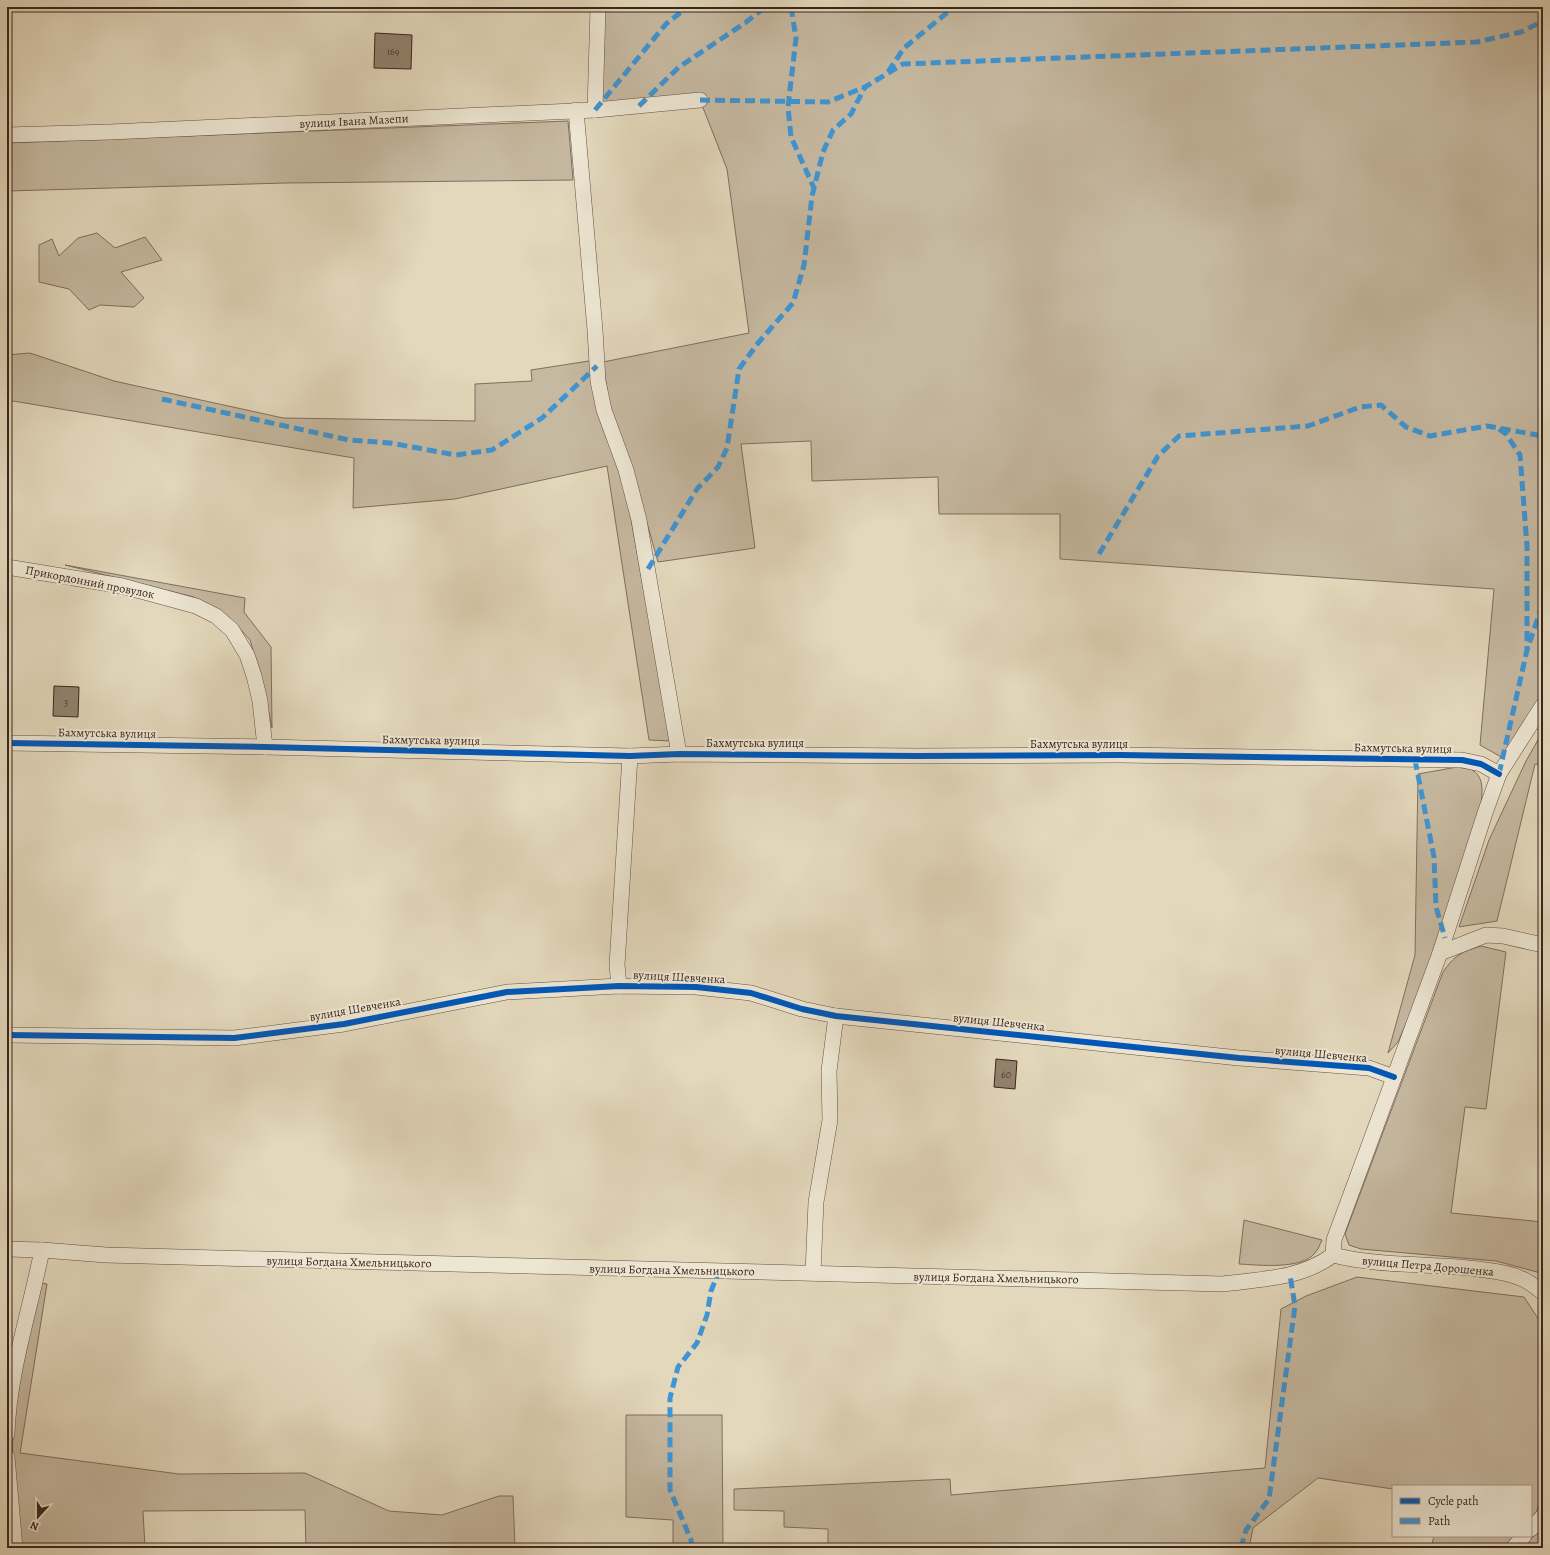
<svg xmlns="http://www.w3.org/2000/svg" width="1550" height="1555" viewBox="0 0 1550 1555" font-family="Alegreya,serif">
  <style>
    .green { fill: #c6b9a1; stroke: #806e5e }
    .building { fill: #92826f; stroke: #3a241c }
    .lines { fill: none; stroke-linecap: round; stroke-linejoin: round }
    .minor-casing { stroke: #645144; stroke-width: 16 }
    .minor { stroke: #ede6d3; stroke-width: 15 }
    .quiet { stroke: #3e95d4; stroke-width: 5; stroke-dasharray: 10 5; stroke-linecap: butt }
    .cycleway-casing { stroke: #ede6d3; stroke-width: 8 }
    .cycleway { stroke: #0057b8; stroke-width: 6 }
    .labels { text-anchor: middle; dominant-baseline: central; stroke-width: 4; stroke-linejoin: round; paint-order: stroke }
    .number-label { font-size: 10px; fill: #503c31 }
    .street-label { font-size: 12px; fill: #3a241c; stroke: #ede6d3 }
  </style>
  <rect width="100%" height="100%" fill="#e3d8bc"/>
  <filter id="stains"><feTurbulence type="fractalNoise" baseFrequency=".005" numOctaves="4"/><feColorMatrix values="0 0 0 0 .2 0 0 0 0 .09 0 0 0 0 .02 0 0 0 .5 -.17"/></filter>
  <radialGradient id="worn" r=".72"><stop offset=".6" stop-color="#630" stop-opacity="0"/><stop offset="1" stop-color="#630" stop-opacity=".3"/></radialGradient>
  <g class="green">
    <path d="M602 7H1543V695L1503 758 1480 745 1494 589 1060 559V514H939L938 477 812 481 811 441 741 444 755 548 658 562 631 466 611 415 603 362 749 333 727 169 700 100 599 105Z"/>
    <path d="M568 121 573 180 285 183 7 191V143Z"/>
    <path d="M97 233 115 248 145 237 162 260 121 272 144 298 134 307 100 305 89 310 69 289 39 282V245L52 239 59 256 78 238Z"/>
    <path d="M30 353 114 381 283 418 475 421V384L532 381 531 370 589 361 626 491 671 741 649 740 607 466 455 499 353 508 354 458 7 400V355Z"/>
    <path d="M65 565 245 598 244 612 271 647 272 728 264 688 250 640 231 619 194 597Z"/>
    <path d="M1543 731V765L1535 764 1497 921 1459 927 1489 840 1526 761Z"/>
    <path d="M1457 767C1461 768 1466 768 1470 769 1488 776 1481 801 1479 816L1416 1001 1398 1042 1388 1053 1415 955 1418 774Z"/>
    <path d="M1481 946 1506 952 1486 1109 1465 1107 1451 1213 1543 1222V1276L1537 1272 1496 1261 1361 1249 1349 1245 1345 1234 1443 972C1455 955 1461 952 1481 946Z"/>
    <path d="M1244 1220 1322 1240C1320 1244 1318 1250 1315 1253 1301 1270 1259 1265 1239 1264Z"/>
    <path d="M1357 1277 1524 1297 1543 1326V1484L1536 1515 1531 1522V1486H1393V1489L1318 1478 1253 1528 1249 1548H828V1529L784 1527V1511L734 1510V1489L950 1479 951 1495 1265 1468 1281 1309 1306 1296Z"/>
    <path d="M42 1283 47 1284 20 1453 179 1474 305 1473 389 1511 442 1515 499 1496H513L515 1548H306L305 1510 143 1511 145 1548H22C19 1520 14 1491 13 1463 10 1403 28 1340 42 1283Z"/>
    <path d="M626 1415H722L723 1548H673V1520L626 1517Z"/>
    <path d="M1543 1527V1548H1522Z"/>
    <path d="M1434 1536H1520L1511 1548H1431Z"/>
  </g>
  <g class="building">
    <path d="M375 33 412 35 411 69 374 68Z"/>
    <path d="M54 686 79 687 78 717 53 716Z"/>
    <path d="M996 1059 1017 1061 1015 1089 994 1087Z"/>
  </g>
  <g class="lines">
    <g class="minor-casing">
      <g id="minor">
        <path d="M576 110 595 330 598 381 604 410 626 470 639 520 679 754"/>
        <path d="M595 110 598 7"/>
        <path d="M7 135 110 132 595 110 700 100"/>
        <path d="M7 567 122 586 196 606 216 616 232 630 247 655 254 676 260 701 265 747"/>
        <path d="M7 743 265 747 630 756 679 754 917 756 1120 755 1462 760 1481 764 1499 774"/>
        <path d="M1440 953 1486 935 1503 936 1543 945"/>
        <path d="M619 986 617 965 630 756"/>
        <path d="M7 1035 234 1038 344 1024 507 992 619 986 696 987 751 993 802 1009 836 1016 1239 1058 1369 1068 1394 1077"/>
        <path d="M7 1249 42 1250 106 1255 1223 1284C1261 1279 1301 1279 1333 1255"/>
        <path d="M1333 1255 1334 1240 1440 953 1485 813 1499 774 1543 705"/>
        <path d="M1333 1255C1380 1267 1430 1263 1478 1269 1492 1271 1507 1272 1520 1278 1529 1281 1536 1287 1543 1293"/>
        <path d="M813 1273 816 1202 830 1120 829 1071 836 1016"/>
        <path d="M7 1434C9 1372 30 1311 42 1250"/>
        <path d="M7 1457 15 1548"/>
        <path d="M1531 1529 1543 1516"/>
        <path d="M1513 1548 1524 1536"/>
      </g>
    </g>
    <use href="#minor" class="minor"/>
    <g class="quiet">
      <path d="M641 7 647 9 692 7"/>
      <path d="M791 7 796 38 788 107 791 137 814 188"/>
      <path d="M888 72 904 48 954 7"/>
      <path d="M700 100 828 102 865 87 903 64 1477 42 1521 32 1543 21"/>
      <path d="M639 106 679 67 745 23 765 7"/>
      <path d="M595 110 666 24 686 8"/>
      <path d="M162 399 349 440 390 443 456 455 492 450 542 418 597 366"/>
      <path d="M1499 429 1506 434 1520 455 1527 546V650"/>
      <path d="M1099 554 1158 456 1179 436 1308 426 1360 407 1381 405 1406 427 1430 436 1487 426 1543 436"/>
      <path d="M648 569 697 489 718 467 727 448 739 369 758 343 793 303 804 265 812 196 823 152 833 130 851 114 865 87"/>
      <path d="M1415 760 1434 857 1436 907 1445 938"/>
      <path d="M1499 774 1527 650 1543 603"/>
      <path d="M692 1548 691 1540 670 1490V1398L678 1367 697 1343 707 1315 711 1291 719 1271"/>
      <path d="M1241 1548 1246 1530 1269 1499 1295 1306 1290 1275"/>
    </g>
    <g class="cycleway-casing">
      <g id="cycleway">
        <path d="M7 743 265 747 630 756 679 754 917 756 1120 755 1462 760 1481 764 1499 774"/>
        <path d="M7 1035 234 1038 344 1024 507 992 619 986 696 987 751 993 802 1009 836 1016 1239 1058 1369 1068 1394 1077"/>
      </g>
    </g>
    <use href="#cycleway" class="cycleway"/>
  </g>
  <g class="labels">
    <g class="number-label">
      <text x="393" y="51">169</text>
      <text x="66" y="702">3</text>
      <text x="1006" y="1074">60</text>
    </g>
    <g class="street-label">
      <text transform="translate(354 121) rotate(-3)">вулиця Івана Мазепи</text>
      <text transform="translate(90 582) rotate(11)">Прикордонний провулок</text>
      <text transform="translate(107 733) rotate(1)">Бахмутська вулиця</text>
      <text transform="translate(431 740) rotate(1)">Бахмутська вулиця</text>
      <text x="755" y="743">Бахмутська вулиця</text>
      <text x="1079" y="744">Бахмутська вулиця</text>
      <text transform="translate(1403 748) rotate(1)">Бахмутська вулиця</text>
      <text transform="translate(679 977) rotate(3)">вулиця Шевченка</text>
      <text transform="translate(355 1009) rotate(-10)">вулиця Шевченка</text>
      <text transform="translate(999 1022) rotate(6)">вулиця Шевченка</text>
      <text transform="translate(1321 1054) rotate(5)">вулиця Шевченка</text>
      <text transform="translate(349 1262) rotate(1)">вулиця Богдана Хмельницького</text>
      <text transform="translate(1428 1266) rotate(5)">вулиця Петра Дорошенка</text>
      <text transform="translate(672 1270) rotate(1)">вулиця Богдана Хмельницького</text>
      <text transform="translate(996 1278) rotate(1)">вулиця Богдана Хмельницького</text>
    </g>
  </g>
  <rect width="1550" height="1555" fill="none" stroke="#e3d8bc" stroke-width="24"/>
  <rect x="8" y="8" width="1534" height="1539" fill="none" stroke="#3a241c" stroke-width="2"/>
  <rect x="12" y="12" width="1526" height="1531" fill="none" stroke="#3a241c"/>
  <rect x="1392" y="1485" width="140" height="52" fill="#ede6d3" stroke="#a5988a"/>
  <rect x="1400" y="1498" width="20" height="6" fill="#0057b8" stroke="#a5988a"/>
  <text x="1428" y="1505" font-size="12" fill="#3a241c">Cycle path</text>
  <rect x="1400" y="1518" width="20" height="6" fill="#3e95d4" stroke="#a5988a"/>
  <text x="1428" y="1525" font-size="12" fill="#3a241c">Path</text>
  <g transform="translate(38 1517) rotate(201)" stroke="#ede6d3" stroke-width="3" paint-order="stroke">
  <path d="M0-3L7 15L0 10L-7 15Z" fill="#3a241c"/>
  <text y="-6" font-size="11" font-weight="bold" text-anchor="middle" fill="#3a241c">N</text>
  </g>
  <rect width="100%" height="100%" filter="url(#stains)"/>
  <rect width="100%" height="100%" fill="url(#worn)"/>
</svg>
